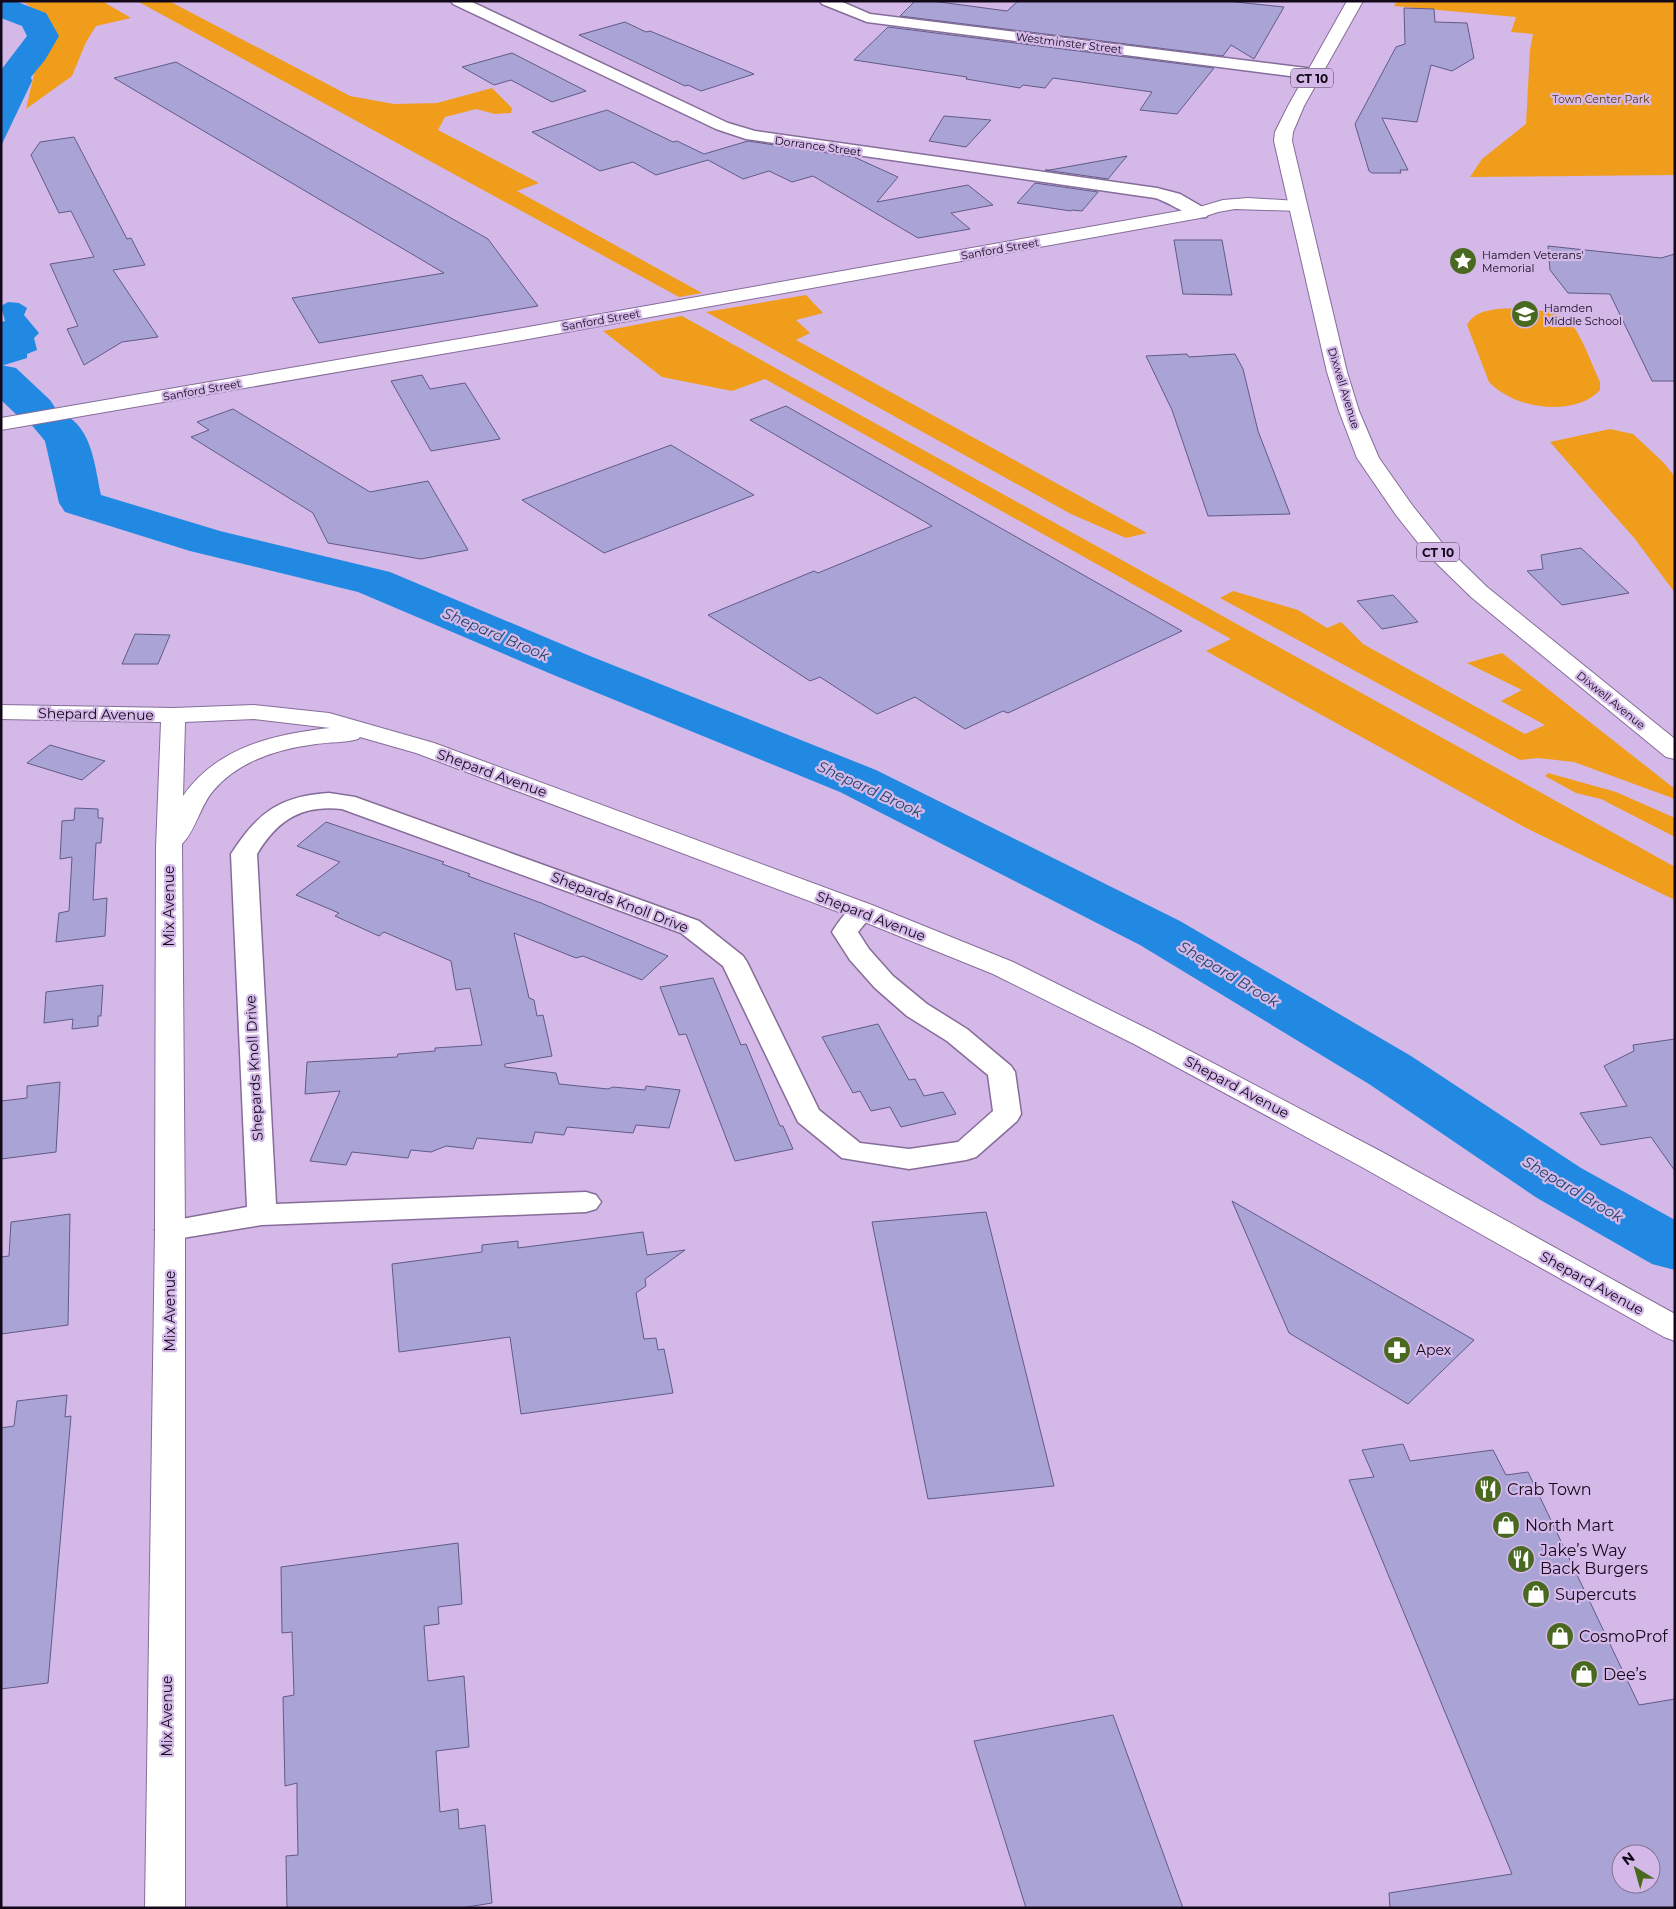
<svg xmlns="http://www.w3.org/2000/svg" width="1676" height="1909" viewBox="0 0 1676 1909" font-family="Montserrat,sans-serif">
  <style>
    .green { fill: #f09d1c }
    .water { fill: #2289e2 }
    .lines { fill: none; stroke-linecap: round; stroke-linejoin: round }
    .river { fill: #2289e2; fill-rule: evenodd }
    .building { fill: #aaa4d6; stroke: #615a88; fill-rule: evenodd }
    .street-casing { stroke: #866d99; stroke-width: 3 }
    .secondary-casing { stroke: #866d99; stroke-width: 2 }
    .primary-casing { stroke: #866d99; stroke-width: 2 }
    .street { fill: #fff; fill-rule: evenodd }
    .secondary { fill: #fff; fill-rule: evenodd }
    .primary { fill: #fff; fill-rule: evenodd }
    .labels { text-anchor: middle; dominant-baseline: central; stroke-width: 4.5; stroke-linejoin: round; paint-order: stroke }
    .far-street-label { font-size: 11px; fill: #120819; stroke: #d3b8e8 }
    .far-park-label { font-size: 11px; fill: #5c3a09; stroke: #d3b8e8 }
    .far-poi-label { font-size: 11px; fill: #120819; stroke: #d3b8e8; text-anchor: start }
    .shield { fill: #d3b8e8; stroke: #4c3d57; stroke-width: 1 }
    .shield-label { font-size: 12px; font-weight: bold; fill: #120819 }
    .street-label { font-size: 14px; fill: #120819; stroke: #d3b8e8 }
    .poi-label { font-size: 14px; fill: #120819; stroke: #d3b8e8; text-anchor: start }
    .water-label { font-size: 15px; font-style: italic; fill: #1f4469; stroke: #d3b8e8 }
    .near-poi-label { font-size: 16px; fill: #120819; stroke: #d3b8e8; text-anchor: start }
  </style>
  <rect width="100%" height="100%" fill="#d3b8e8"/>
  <g class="green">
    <path d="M22 1H102L131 18 96 26 86 42 72 76 26 109 47 18Z"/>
    <path d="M137 1H169L350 96 394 104 437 103 492 88 512 108 511 113 495 114 476 109 445 117 438 130 539 183 517 191 702 293 679 297Z"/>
    <path d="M1397 1H1675V175L1470 177 1482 159 1526 124 1530 50 1533 34 1511 32 1516 17 1394 6Z"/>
    <path d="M806 295 823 313 796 320 810 333 796 340 1147 533 1126 538 1071 514 706 312Z"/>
    <path d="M1497 309C1522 308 1563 307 1577 332 1586 347 1592 365 1600 382V390C1574 418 1514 409 1489 382L1467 325C1473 313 1485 311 1497 309Z"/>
    <path d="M682 316 1675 867V900L1528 829 1206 651 1231 639 765 379 732 391 662 377 603 331Z"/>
    <path d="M1610 429 1633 434 1664 463 1675 477V593L1635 539 1550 442Z"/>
    <path d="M1233 591 1298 610 1327 628 1341 622 1363 644 1525 734 1545 725 1501 701 1522 690 1467 663 1502 653 1675 789V799L1574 762 1538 758 1520 760 1220 598Z"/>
    <path d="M1548 773 1616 792 1675 818V837L1601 799 1576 793 1545 776Z"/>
  </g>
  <g class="water">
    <path d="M27 61 32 81 1 146V75Z"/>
    <path d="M8 302 19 303 27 308 24 315 39 333 34 338 37 350 27 354V358L1 366V322L5 321 1 306Z"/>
  </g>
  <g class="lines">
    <g class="river">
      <path d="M1 1H15L46 13 59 36 45 60 13 99 1 102V70L27 36 22 26 1 18Z"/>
      <path d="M1 365 16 368 50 400 56 409 55 411C92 421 94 463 101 495L220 531 390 572 590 656 876 770 1180 921 1411 1056 1581 1168 1675 1220V1270L1652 1264 1537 1198 1369 1084 1140 945 840 792 556 676 358 592 190 551 65 512 59 503 45 441 30 423 31 421 20 418 1 400Z"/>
    </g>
  </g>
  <g class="building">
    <path d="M915 1H932L1007 11 1018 1H1226L1284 7 1254 59 1231 45 1223 56 900 16Z"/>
    <path d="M1404 8 1434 9 1435 22 1467 23 1474 58 1452 71 1431 65 1417 122 1382 118 1408 170H1400L1401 173H1372L1369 171 1355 124 1396 47 1405 44Z"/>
    <path d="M625 22 646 32 650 31 754 74 701 91 688 85 685 86 579 35Z"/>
    <path d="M888 27 1214 68 1177 114 1140 110 1152 92 1053 78 1045 88 1023 85 1020 88 966 79 967 77 854 60Z"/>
    <path d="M512 53 586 91 552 102 511 80 494 85 462 67Z"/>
    <path d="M176 62 488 239 538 306 319 343 292 298 444 273 114 78Z"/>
    <path d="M607 110 673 142 677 141 704 154 748 141 854 157 898 177 877 202 968 185 993 205 951 213 970 229 918 238 813 176 792 182 769 171 743 179 708 160 656 175 633 162 600 171 532 132Z"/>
    <path d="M944 116 991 120 966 147 929 141Z"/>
    <path d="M74 137 127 239 131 238 145 265 113 270 158 337 122 342 84 365 67 329 78 326 50 264 94 257 71 211 59 213 31 155 40 142Z"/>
    <path d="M1127 156 1108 179 1045 170H1050Z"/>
    <path d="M1035 183 1098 192 1082 211 1072 210 1071 211 1017 203Z"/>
    <path d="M1174 240H1222L1232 295 1183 294Z"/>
    <path d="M1548 246 1661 258 1675 254V381H1652L1610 294 1568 293 1550 270Z"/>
    <path d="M1187 354 1189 357 1235 354 1243 369 1258 431 1290 514 1208 516 1172 410 1146 356Z"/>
    <path d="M422 375 430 389 465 383 500 439 431 451 391 381Z"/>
    <path d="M786 406 990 522 1182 631 1008 713 1003 711 965 729 915 697 877 714 820 677 810 681 708 615 814 571 818 573 932 526 750 420Z"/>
    <path d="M233 409 370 492 428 481 468 550 421 559 328 543 313 513 191 437 209 430 197 422Z"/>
    <path d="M671 445 754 495 604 553 522 500Z"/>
    <path d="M1581 548 1629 593 1562 605 1527 571 1543 569 1541 555Z"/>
    <path d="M1393 595 1418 622 1382 629 1357 601Z"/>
    <path d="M135 634 170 635 158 664H122Z"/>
    <path d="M50 745 105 761 82 780 27 763Z"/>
    <path d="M75 808 98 809V818H103L101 843H96L93 900 107 898 105 936 56 942 59 913 69 911 72 857 60 859 62 821 74 820Z"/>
    <path d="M326 822 444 862 442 864 470 874 468 876 541 903 668 956 642 980 583 956 576 958 514 933 529 998 534 1000 537 1016 543 1015 552 1056 505 1064V1067L556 1073 559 1084 608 1089 613 1087 645 1090 646 1086 680 1090 669 1128 636 1125 633 1133 567 1127 564 1135 535 1132 532 1143 477 1138 473 1149 446 1146 431 1152 411 1150 408 1158 352 1152 346 1165 310 1161 340 1091 305 1094 307 1062 397 1057 398 1054 435 1051V1048L482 1045 470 988 456 990 451 961 384 932 379 936 335 916 339 913 296 895 340 862 297 846Z"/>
    <path d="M713 978 741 1045 746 1044 780 1126H783L793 1149 735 1161 686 1034 679 1035 660 987Z"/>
    <path d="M103 985 101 1016H98V1026L72 1029 73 1019 44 1023 46 992Z"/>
    <path d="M878 1024 909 1080 915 1079 924 1096 943 1092 956 1114 901 1127 890 1107 871 1111 860 1091 853 1093 822 1037Z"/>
    <path d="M1675 1039V1171L1651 1137 1601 1145 1580 1113 1627 1106 1604 1066 1634 1051 1633 1045Z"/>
    <path d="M60 1082 56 1152 1 1159V1101L27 1098V1086Z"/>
    <path d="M1232 1201 1474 1340 1408 1404 1289 1333Z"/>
    <path d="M986 1212 1054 1486 928 1499 872 1222Z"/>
    <path d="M70 1214 68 1325 1 1334V1257L9 1256 11 1222Z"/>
    <path d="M643 1232 647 1255 685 1250 645 1279 646 1286 636 1293 644 1339 656 1338 658 1350 664 1349 673 1393 521 1414 510 1337 399 1352 392 1264 482 1252V1245L518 1241V1248Z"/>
    <path d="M67 1395 65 1417 71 1416 48 1683 1 1689V1428L14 1426 17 1401Z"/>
    <path d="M1403 1444 1410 1461 1493 1450 1506 1475 1528 1472 1639 1705 1675 1699V1908H1390L1389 1893 1512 1874 1349 1480 1374 1477 1362 1450ZM1621 1854H1651V1884H1621Z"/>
    <path d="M458 1543 462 1604 438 1607 439 1624 424 1626 428 1681 464 1676 469 1747 436 1751 440 1812 458 1809 459 1829 485 1825 492 1903 461 1908H287L286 1856 298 1855 297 1801V1783L285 1786 283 1697 294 1695 292 1632 282 1633 281 1567Z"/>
    <path d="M1113 1715 1183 1908H1026L974 1741Z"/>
  </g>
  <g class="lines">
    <g class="street-casing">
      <g id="street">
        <path d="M451 1H470L728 123 755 131 1157 188 1180 194 1206 209 1209 213 1206 217C1192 220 1170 202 1155 198L746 139 716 129 453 4Z"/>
        <path d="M820 1H840L870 14 1314 69 1320 71 1322 74 1320 77 1314 79 867 22 822 4Z"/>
        <path d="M329 793 355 797 699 921 743 956 747 962 819 1110 860 1143 909 1149 958 1142 993 1111 988 1075 947 1041 907 1016 875 988 850 960 832 932C842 917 851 901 871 906L875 911 858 932 869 949 893 976 927 1004 967 1029 1011 1066 1015 1072 1021 1114 1017 1121 976 1157 966 1160 909 1169 842 1158 798 1122 723 966 681 933 342 809C302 805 278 819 257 854L276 1204 586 1192 596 1195 601 1202 596 1209 586 1212 262 1225 170 1240 160 1237 155 1230 160 1223 247 1207 231 854C257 813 280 796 329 793Z"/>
      </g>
    </g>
    <g class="secondary-casing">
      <g id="secondary">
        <path d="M1248 198 1298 201 1304 202 1307 206 1304 210 1298 211 1235 209 1218 212 1200 218 517 341 1 430V418L517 329 1196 208 1223 200Z"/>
        <path d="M1 705 173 708 254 705 329 713 434 743 872 905 1013 962 1154 1032 1382 1152 1675 1314V1341L1664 1337 1360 1166 1134 1044 993 974 852 917 416 753 360 737 358 739C344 743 330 742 316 744 278 749 238 761 213 791 200 806 196 830 182 844L185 1230V1908H145L155 1230 156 848 161 722 1 719ZM254 719 330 728C274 734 217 747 183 796L185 722Z"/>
      </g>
    </g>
    <g class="primary-casing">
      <path id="primary" d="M1347 1H1363L1304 106 1293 132 1292 141 1347 372 1359 411 1379 458 1412 505 1443 544 1487 587 1675 739V759L1666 757 1471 597 1427 554 1396 515 1357 458 1339 411 1327 372 1274 141 1275 132 1288 106Z"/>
    </g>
    <use href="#street" class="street"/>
    <use href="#secondary" class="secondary"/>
    <use href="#primary" class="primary"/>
  </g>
  <defs>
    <g id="sight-disc" transform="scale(1.4375)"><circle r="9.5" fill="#496920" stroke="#d3b8e8"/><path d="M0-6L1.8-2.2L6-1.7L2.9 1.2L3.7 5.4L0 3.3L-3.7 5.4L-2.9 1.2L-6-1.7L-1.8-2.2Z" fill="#fff"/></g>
    <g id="school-disc" transform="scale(1.4375)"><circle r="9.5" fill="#496920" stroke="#d3b8e8"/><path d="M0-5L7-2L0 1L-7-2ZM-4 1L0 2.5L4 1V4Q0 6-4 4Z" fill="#fff"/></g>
    <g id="pharmacy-disc" transform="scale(1.4375)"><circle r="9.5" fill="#496920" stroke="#d3b8e8"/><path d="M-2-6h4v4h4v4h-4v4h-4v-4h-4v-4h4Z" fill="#fff"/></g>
    <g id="restaurant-disc" transform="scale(1.4375)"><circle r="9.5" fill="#496920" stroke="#d3b8e8"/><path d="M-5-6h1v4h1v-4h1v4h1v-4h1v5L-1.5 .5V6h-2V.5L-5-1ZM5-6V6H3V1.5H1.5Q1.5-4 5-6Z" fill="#fff"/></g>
    <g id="shop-disc" transform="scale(1.4375)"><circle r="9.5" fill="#496920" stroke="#d3b8e8"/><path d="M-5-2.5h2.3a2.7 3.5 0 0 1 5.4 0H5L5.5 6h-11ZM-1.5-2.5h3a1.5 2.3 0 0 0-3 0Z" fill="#fff"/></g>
  </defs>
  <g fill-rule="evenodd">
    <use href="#sight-disc" x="1463" y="261"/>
    <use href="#school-disc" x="1525" y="314"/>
    <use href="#pharmacy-disc" x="1397" y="1350"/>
    <use href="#restaurant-disc" x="1488" y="1489"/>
    <use href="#shop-disc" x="1506" y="1525"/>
    <use href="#restaurant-disc" x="1521" y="1559"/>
    <use href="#shop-disc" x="1536" y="1594"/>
    <use href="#shop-disc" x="1560" y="1636"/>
    <use href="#shop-disc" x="1584" y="1674"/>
  </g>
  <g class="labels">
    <g class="far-street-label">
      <text transform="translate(1069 43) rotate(7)">Westminster Street</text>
      <text transform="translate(818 146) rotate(8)">Dorrance Street</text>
      <text transform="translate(1000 249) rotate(-10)">Sanford Street</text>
      <text transform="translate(601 320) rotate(-10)">Sanford Street</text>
      <text transform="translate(1344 388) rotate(73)">Dixwell Avenue</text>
      <text transform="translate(202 390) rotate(-10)">Sanford Street</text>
      <text transform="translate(1611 700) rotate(39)">Dixwell Avenue</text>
    </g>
    <g class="far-park-label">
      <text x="1601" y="99">Town Center Park</text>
    </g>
    <g class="far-poi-label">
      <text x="1482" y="255">Hamden Veterans'<tspan x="1482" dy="13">Memorial</tspan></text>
      <text x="1544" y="308">Hamden<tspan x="1544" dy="13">Middle School</tspan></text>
    </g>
    <g class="shield">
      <rect x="1291" y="68.5" width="42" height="19" rx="4"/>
      <rect x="1417" y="542.5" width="42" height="19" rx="4"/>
    </g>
    <g class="shield-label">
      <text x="1312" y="78">CT 10</text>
      <text x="1438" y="552">CT 10</text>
    </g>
    <g class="street-label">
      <text transform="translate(96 714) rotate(1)">Shepard Avenue</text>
      <text transform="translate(492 773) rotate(20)">Shepard Avenue</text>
      <text transform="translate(620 902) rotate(21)">Shepards Knoll Drive</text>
      <text transform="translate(169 906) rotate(-90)">Mix Avenue</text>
      <text transform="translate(871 916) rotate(21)">Shepard Avenue</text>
      <text transform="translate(254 1068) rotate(-93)">Shepards Knoll Drive</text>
      <text transform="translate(1237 1087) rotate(28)">Shepard Avenue</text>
      <text transform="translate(1592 1283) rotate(29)">Shepard Avenue</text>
      <text transform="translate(170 1311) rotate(-90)">Mix Avenue</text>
      <text transform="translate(167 1716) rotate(-90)">Mix Avenue</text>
    </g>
    <g class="poi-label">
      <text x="1416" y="1350">Apex</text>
    </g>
    <g class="water-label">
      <text transform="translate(496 634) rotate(23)">Shepard Brook</text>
      <text transform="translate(870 789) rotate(25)">Shepard Brook</text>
      <text transform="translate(1229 974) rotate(31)">Shepard Brook</text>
      <text transform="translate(1573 1189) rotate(31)">Shepard Brook</text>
    </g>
    <g class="near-poi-label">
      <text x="1507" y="1489">Crab Town</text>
      <text x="1525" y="1525">North Mart</text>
      <text x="1540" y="1550">Jake’s Way<tspan x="1540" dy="18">Back Burgers</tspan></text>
      <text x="1555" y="1594">Supercuts</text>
      <text x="1579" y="1636">CosmoProf</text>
      <text x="1603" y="1674">Dee’s</text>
    </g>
  </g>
  <rect width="1676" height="1909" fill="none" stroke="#120819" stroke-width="5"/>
  <g transform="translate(1636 1869) rotate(323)"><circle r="24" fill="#d3b8e8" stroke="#867295"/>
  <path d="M0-4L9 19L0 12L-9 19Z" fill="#496920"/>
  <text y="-8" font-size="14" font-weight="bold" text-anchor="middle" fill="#120819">N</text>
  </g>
</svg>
